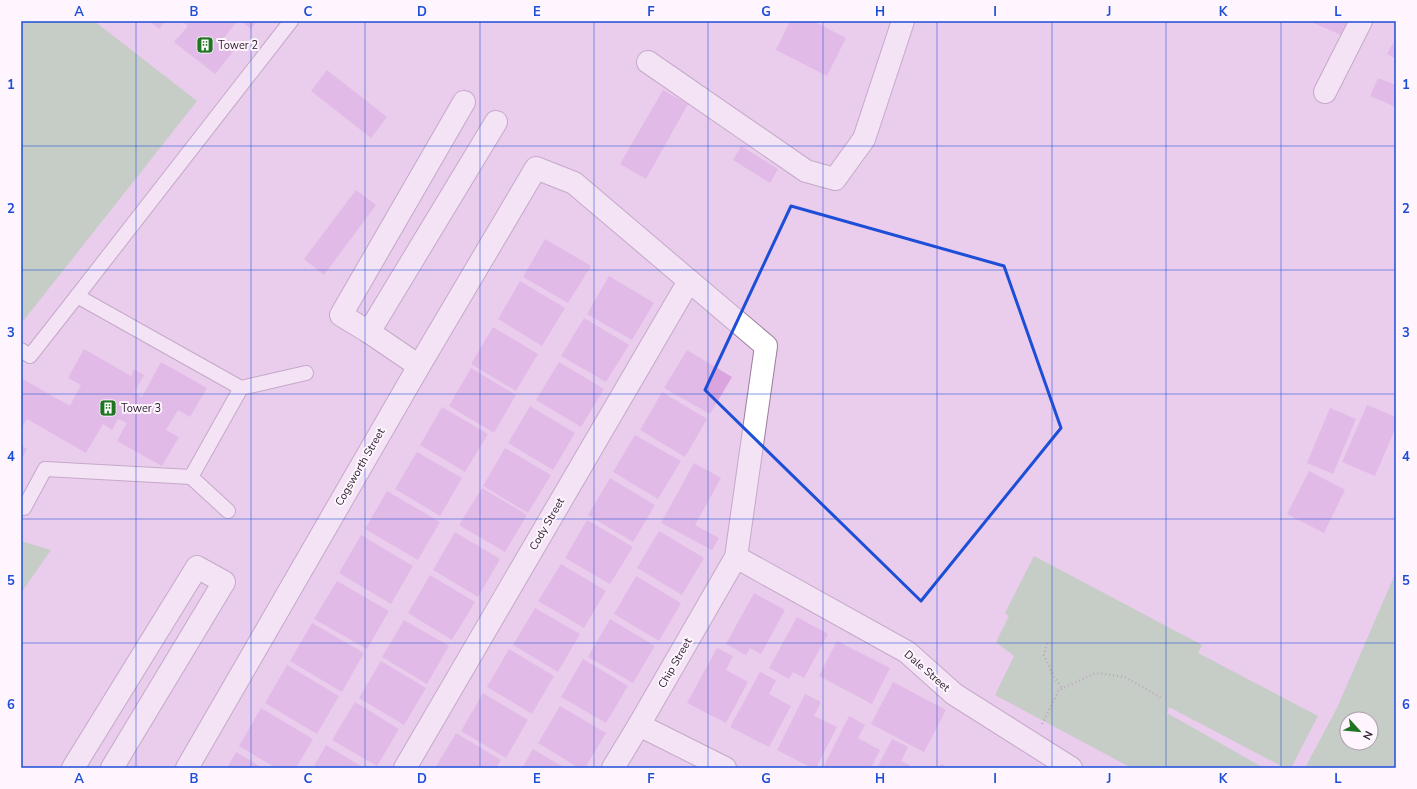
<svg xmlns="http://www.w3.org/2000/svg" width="1417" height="789" viewBox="0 0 1417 789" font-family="'Nunito Sans',sans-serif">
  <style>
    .green { fill: #9ace97; fill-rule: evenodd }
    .building { fill: #daa5df }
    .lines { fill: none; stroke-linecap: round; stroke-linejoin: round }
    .lane-casing { stroke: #9b7f9d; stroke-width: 16 }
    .street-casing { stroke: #9b7f9d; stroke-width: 24 }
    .secondary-casing { stroke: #9b7f9d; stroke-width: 24 }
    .path { stroke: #8b778d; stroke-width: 2.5; stroke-dasharray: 1 3; stroke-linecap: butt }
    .lane { stroke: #fff; stroke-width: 14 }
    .street { stroke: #fff; stroke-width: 22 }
    .secondary { stroke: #fff; stroke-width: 22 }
    .marked { fill: none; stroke: #1d4ed8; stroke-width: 3; stroke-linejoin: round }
    .grid { fill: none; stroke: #1d4ed8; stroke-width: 1; stroke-opacity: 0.55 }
    .labels { text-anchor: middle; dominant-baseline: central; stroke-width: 4; stroke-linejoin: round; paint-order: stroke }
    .poi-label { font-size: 11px; fill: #2d222e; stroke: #fef5ff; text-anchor: start }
    .street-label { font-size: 11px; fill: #2d222e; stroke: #fef5ff }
    .neatline { fill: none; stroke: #1d4ed8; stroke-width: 1.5 }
    .grid-label { font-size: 13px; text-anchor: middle; font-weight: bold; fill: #1d4ed8 }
  </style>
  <rect width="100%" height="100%" fill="#eacced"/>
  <g class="green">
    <path d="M21 21H94L197 101 24 320 21 318Z"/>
    <path d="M21 541 51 550 21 593Z"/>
    <path d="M1034 556 1202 645 1198 653 1318 716 1291 768H1285L1169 707 1167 713 1264 768H1128V766L995 695 1014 656 996 642 1009 616 1005 613Z"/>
    <path d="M1396 572V768H1305L1337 708ZM1347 719H1371V743H1347Z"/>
  </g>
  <g class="building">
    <path d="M149 21H165L159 29Z"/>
    <path d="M182 21H237L224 38 236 48 215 74 174 42 188 26Z"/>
    <path d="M241 21H257L251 29Z"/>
    <path d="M790 21H813L846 38 827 76 776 50Z"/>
    <path d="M1309 21H1348L1341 35Z"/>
    <path d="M1396 38V59L1387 54Z"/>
    <path d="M327 70 387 117 371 138 311 91Z"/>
    <path d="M1378 78 1396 85V107L1370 96Z"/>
    <path d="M663 90 688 104 646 179 620 164Z"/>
    <path d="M741 146 778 169 770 183 733 160Z"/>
    <path d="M356 190 376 205 324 275 304 259Z"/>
    <path d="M545 239 591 266 568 303 523 277Z"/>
    <path d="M609 276 654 303 632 340 587 314Z"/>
    <path d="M520 281 565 308 542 346 498 319Z"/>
    <path d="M584 318 629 345 606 382 561 356Z"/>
    <path d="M493 327 538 354 516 391 471 364Z"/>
    <path d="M84 349 131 376 134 369 144 375 134 393 142 397 161 362 207 388 190 417 178 410 166 430 179 437 162 466 117 441 127 423 118 419 112 430 103 424 86 453 27 419 21 429V378L70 406 81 385 68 378Z"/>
    <path d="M687 350 732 377 710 414 664 388Z"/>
    <path d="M559 362 604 389 581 427 536 400Z"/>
    <path d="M471 368 516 395 494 433 449 406Z"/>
    <path d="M662 392 707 419 685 457 640 430Z"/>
    <path d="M1367 405 1396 417V427L1375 476 1342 462Z"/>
    <path d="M530 406 575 433 553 470 508 443Z"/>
    <path d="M442 407 488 434 465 472 420 445Z"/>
    <path d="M1330 408 1356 419 1333 474 1307 463Z"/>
    <path d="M635 435 681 461 658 499 613 472Z"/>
    <path d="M21 445 27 449 21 460Z"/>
    <path d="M505 448 551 475 528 513 483 486Z"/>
    <path d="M417 452 462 478 440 516 395 489Z"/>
    <path d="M694 463 721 478 695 525 719 538 712 550 661 523Z"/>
    <path d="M1309 471 1345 490 1324 533 1287 514Z"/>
    <path d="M610 478 655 505 633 542 588 515Z"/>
    <path d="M482 488 527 515 505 552 459 525Z"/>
    <path d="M387 491 440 522 418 560 365 529Z"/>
    <path d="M587 520 633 547 610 584 565 558Z"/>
    <path d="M659 531 704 558 682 595 637 568Z"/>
    <path d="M455 532 500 559 478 597 433 570Z"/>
    <path d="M361 535 413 566 391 604 339 573Z"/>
    <path d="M561 564 606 591 584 628 538 601Z"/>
    <path d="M430 575 475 602 452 640 408 613Z"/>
    <path d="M636 576 681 603 659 641 614 614Z"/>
    <path d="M337 581 389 611 367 649 314 619Z"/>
    <path d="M754 593 785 610 761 654 750 648 746 655 726 644Z"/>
    <path d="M535 608 580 634 558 672 513 645Z"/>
    <path d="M797 617 828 634 804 678 793 672 789 679 769 668Z"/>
    <path d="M610 619 655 646 633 683 588 657Z"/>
    <path d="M404 620 449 646 427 684 382 657Z"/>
    <path d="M312 623 364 653 342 692 290 661Z"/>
    <path d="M837 641 890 668 872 704 819 676Z"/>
    <path d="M717 648 733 656 726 670 748 682 726 723 687 703Z"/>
    <path d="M509 649 554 676 532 714 487 687Z"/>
    <path d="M583 659 628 686 606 723 561 697Z"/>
    <path d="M381 661 426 688 404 725 359 698Z"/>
    <path d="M287 665 339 696 317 734 265 703Z"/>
    <path d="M760 672 776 680 769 694 791 706 769 747 730 727Z"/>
    <path d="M893 682 946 710 924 752 871 724Z"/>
    <path d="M483 693 528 720 506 758 461 731Z"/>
    <path d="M805 694 821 702 814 716 837 727 816 768H812L777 750Z"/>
    <path d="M355 702 399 729 377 766 332 740Z"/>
    <path d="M560 706 606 733 585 768H579L538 743Z"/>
    <path d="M261 708 313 739 296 768H276L239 746Z"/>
    <path d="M849 716 865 725 858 738 880 750 871 768H823Z"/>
    <path d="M456 733 501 760 496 768H435Z"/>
    <path d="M892 739 908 747 901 761 915 768H877Z"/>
    <path d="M326 745 364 768H313Z"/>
    <path d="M533 749 565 768H522Z"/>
    <path d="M236 752 263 768H227Z"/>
    <path d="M941 764 949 768H939Z"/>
  </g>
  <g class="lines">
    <g class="lane-casing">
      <g id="lane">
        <path d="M21 350 30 356 77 296"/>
        <path d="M241 388 77 296 291 21"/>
        <path d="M191 477 228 511"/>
        <path d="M21 506 24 508 45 469 191 477 241 388 306 373"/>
      </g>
    </g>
    <g class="street-casing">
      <g id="street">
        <path d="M648 62 806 171 835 179 864 139 903 21"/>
        <path d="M1325 92 1361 21"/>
        <path d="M369 332 341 315 464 102"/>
        <path d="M419 366 369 332 496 122"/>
        <path d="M736 557 907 652 954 694 1071 768"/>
        <path d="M639 725 725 768"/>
        <path d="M187 768 419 366 536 168 574 183 766 346 736 557 639 725 613 768"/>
        <path d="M405 768 689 281"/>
      </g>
    </g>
    <g class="secondary-casing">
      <path id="secondary" d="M73 768 197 567 224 582 112 768"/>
    </g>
    <g class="path">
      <path d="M1047 643 1044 655 1054 677 1063 689"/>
      <path d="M1042 724 1059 690 1096 673 1125 677 1163 699"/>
    </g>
    <use href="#lane" class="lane"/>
    <use href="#street" class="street"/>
    <use href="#secondary" class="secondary"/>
  </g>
  <path d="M0 0H1417V789H0ZM791 206 1004 266 1061 428 921 601 705 390Z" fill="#eacced" fill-opacity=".55" fill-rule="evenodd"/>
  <path class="marked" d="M791 206 1004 266 1061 428 921 601 705 390Z"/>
  <path class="grid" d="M136 21V768M251 21V768M365 21V768M480 21V768M594 21V768M708 21V768M823 21V768M937 21V768M1052 21V768M1166 21V768M1281 21V768M21 146H1396M21 270H1396M21 394H1396M21 519H1396M21 643H1396"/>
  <defs>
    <g id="building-square" transform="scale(0.9)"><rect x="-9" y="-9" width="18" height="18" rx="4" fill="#1f7521" stroke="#fef5ff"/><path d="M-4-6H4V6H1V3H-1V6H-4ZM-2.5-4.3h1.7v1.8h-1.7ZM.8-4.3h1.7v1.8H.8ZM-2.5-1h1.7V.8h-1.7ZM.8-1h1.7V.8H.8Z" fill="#fff"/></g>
  </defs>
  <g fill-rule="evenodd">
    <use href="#building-square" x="205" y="45"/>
    <use href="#building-square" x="108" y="408"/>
  </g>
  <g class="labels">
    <g class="poi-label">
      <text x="218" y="45">Tower 2</text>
      <text x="121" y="408">Tower 3</text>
    </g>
    <g class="street-label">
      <text transform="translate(360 467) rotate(-60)">Cogsworth Street</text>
      <text transform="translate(547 524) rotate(-60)">Cody Street</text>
      <text transform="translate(675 663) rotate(-60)">Chip Street</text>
      <text transform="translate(927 671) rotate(41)">Dale Street</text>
    </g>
  </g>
  <rect width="1417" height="789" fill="none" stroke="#fef5ff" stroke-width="44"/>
  <g transform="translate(1359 731) rotate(117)"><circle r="19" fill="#fef5ff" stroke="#aaa1ab"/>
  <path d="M0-3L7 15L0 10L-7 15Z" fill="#1f7521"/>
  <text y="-6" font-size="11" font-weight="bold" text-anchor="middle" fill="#2d222e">N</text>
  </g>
  <rect x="22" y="22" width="1373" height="745" class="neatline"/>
  <g class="grid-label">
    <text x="79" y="16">A</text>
    <text x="194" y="16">B</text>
    <text x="308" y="16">C</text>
    <text x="422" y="16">D</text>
    <text x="537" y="16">E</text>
    <text x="651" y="16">F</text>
    <text x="766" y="16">G</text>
    <text x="880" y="16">H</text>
    <text x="995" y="16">I</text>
    <text x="1109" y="16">J</text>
    <text x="1223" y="16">K</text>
    <text x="1338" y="16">L</text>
    <text x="11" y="89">1</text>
    <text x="1406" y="89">1</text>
    <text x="11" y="213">2</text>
    <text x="1406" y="213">2</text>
    <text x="11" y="337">3</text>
    <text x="1406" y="337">3</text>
    <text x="11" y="461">4</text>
    <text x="1406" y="461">4</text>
    <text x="11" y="585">5</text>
    <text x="1406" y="585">5</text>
    <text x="11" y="709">6</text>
    <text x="1406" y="709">6</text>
    <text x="79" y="783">A</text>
    <text x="194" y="783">B</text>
    <text x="308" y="783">C</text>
    <text x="422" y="783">D</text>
    <text x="537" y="783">E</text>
    <text x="651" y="783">F</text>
    <text x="766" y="783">G</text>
    <text x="880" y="783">H</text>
    <text x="995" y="783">I</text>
    <text x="1109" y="783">J</text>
    <text x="1223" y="783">K</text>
    <text x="1338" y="783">L</text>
  </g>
</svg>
